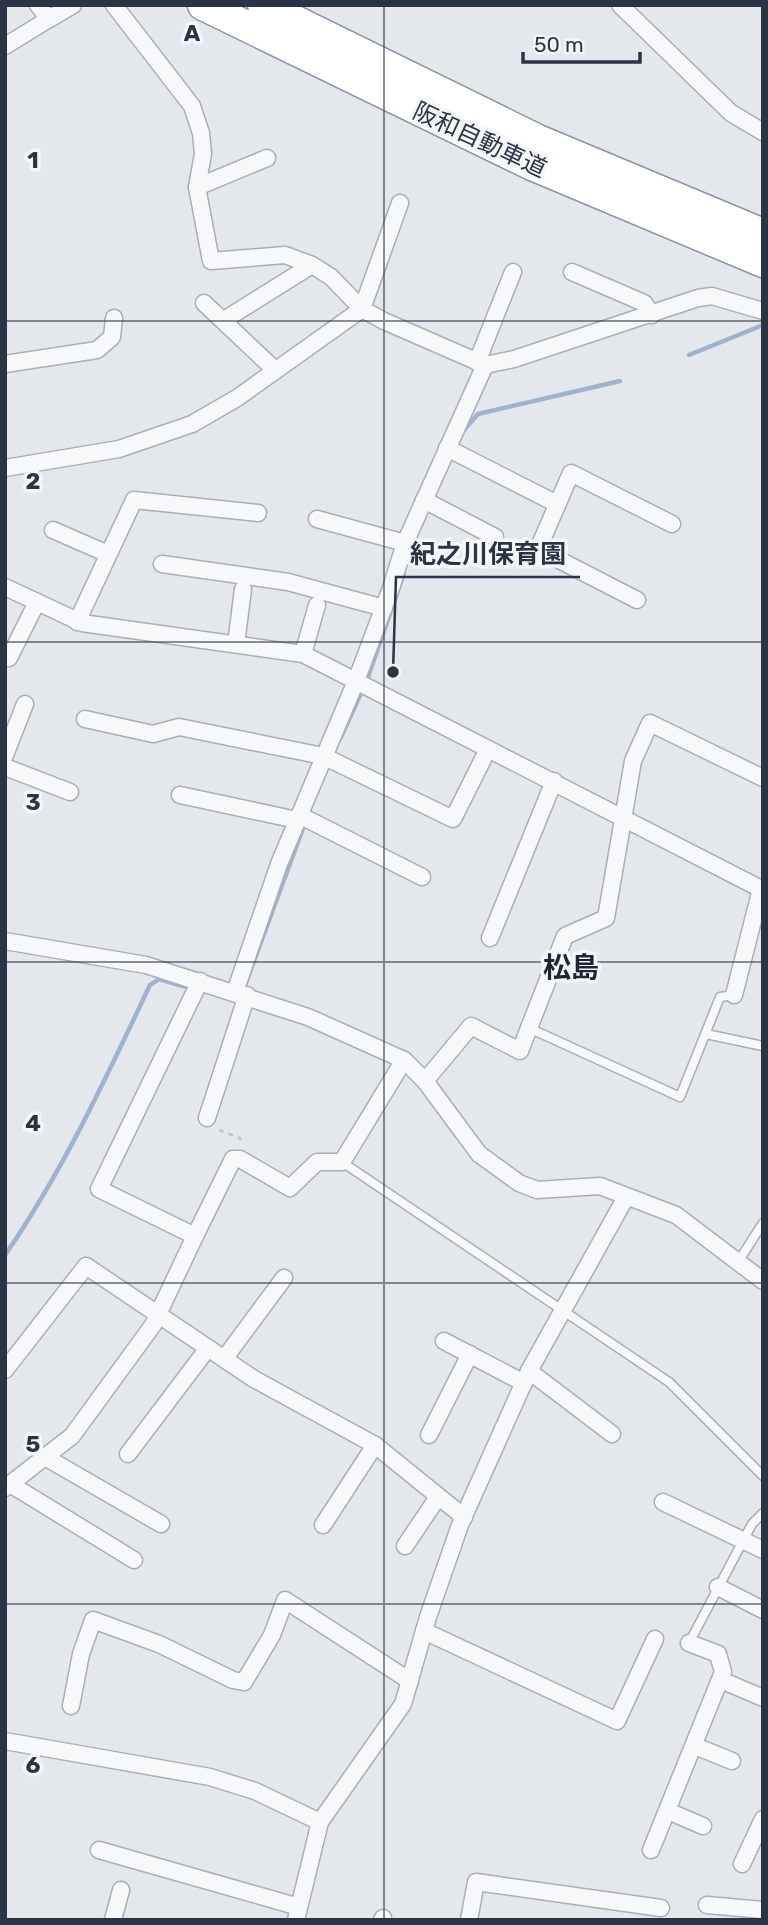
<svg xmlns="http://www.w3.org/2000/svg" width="768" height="1925" viewBox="0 0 768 1925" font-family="Rubik,'Noto Sans JP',sans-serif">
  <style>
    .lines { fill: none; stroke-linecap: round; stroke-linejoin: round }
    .stream { stroke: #9fb4cc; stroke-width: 4.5 }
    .lane-casing { stroke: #a9aeb7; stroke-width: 11 }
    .street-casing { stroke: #a9aeb7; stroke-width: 19 }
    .highway-casing { stroke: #8b94a3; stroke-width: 33 }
    .path { stroke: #c2c5cb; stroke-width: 2.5; stroke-dasharray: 5 5; stroke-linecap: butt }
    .lane { stroke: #f7f8fa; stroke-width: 8 }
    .street { stroke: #f7f8fa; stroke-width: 16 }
    .highway { stroke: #fff; stroke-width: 30 }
    .grid { fill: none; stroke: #2b3445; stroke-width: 2; stroke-opacity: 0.55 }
    .labels { text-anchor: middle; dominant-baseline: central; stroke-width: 7; stroke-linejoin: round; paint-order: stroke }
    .street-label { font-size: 24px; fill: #2b3445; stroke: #f4f6f9 }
    .quarter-label { font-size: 28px; font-weight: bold; fill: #1d2536; stroke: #f4f6f9 }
    .grid-label { font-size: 23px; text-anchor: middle; font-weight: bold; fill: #2b3445; stroke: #f4f6f9; stroke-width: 7; stroke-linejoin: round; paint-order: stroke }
    .leader { fill: none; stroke: #2b3445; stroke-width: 2.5 }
    .callout-dot { fill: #2b3445; stroke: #f4f6f9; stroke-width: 2.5 }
    .callout-label { font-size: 26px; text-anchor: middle; font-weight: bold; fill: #2b3445; stroke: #f4f6f9; stroke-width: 7; stroke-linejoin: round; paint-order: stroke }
  </style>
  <rect width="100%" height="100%" fill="#e4e7ec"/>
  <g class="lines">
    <g class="stream">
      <path d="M689 355 763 325"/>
      <path d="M464 430 478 414 620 381"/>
      <path d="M368 677 404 573"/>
      <path d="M341 737 362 691"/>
      <path d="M244 988 305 823"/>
      <path d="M5 1255C63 1171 106 1078 150 985L159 979 193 989"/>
    </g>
    <g class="lane-casing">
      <g id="lane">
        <path d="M529 1028 680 1097 720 997 734 995"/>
        <path d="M706 1034 763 1046"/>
        <path d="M342 1162 669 1382 763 1476"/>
        <path d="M738 1262 763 1223"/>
        <path d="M689 1643 752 1524 763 1513"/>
      </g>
    </g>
    <g class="street-casing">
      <g id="street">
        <path d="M38 5 49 19 73 5"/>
        <path d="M114 5 192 106 201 133 203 154 197 187 211 261 285 255 312 265 331 277 362 309 384 321 485 365 514 359 698 298 712 296 763 311"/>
        <path d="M620 5 731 113 763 132"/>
        <path d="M5 46 49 19"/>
        <path d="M197 187 267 158"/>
        <path d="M572 272 644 303 652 315"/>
        <path d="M204 303 274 369"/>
        <path d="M224 320 312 265"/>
        <path d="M477 362 513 272"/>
        <path d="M5 364 97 350 112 337 114 318"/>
        <path d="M447 448 557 504"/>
        <path d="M5 468 119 449 192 424 237 398 362 309 400 203"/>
        <path d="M424 500 495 537"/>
        <path d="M317 519 405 543"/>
        <path d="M53 530 108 554"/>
        <path d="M162 564 288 582 384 608"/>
        <path d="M5 587 82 623 303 654 763 890"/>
        <path d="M637 600 538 549 571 473 672 524"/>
        <path d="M77 622 134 500 258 513"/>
        <path d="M236 644 243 589"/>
        <path d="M303 654 317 605"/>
        <path d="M9 658 37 602"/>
        <path d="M85 719 153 734 179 727 323 756 453 819 488 749"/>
        <path d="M5 755 25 704"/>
        <path d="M5 767 70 792"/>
        <path d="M180 795 297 820"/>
        <path d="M299 815 422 877"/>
        <path d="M490 938 554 781"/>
        <path d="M5 941 146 965 308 1017 404 1060 425 1081 479 1154 519 1183 537 1190 600 1186 676 1215 763 1281"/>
        <path d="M235 992 279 864 356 681 391 588 405 543 485 365"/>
        <path d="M734 995 761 889"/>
        <path d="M425 1081 471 1026 520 1051 565 936 606 918 633 761 650 723 763 778"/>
        <path d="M207 1118 247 995"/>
        <path d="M195 1236 233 1159H240L290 1188 317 1162H342L404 1060"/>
        <path d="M444 1341 524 1383"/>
        <path d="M224 1359 284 1278"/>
        <path d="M5 1370 86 1266 208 1348"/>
        <path d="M529 1371 612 1434"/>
        <path d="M429 1435 470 1354"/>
        <path d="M128 1454 208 1348 254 1379 375 1445 464 1517"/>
        <path d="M45 1457 161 1524"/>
        <path d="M10 1484 134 1560"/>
        <path d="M5 1488 72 1436 153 1325 195 1236 99 1189 200 981"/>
        <path d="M663 1502 763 1550"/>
        <path d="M323 1525 375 1445"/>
        <path d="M405 1546 438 1497"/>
        <path d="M718 1587 763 1610"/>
        <path d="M424 1631 617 1721 655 1639"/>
        <path d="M721 1680 763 1698"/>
        <path d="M71 1706 81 1654 93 1620 159 1644 233 1680 244 1682 272 1635 285 1600 410 1681"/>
        <path d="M5 1741 210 1777 255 1791 320 1822"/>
        <path d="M695 1746 732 1761"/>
        <path d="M668 1811 703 1826"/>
        <path d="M99 1850 299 1907"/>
        <path d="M651 1850 723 1672 718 1654 689 1643"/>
        <path d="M742 1864 763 1819"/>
        <path d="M707 1905 763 1910"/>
        <path d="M113 1920 121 1890"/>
        <path d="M296 1920 320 1822 403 1704 428 1617 460 1525 529 1371 626 1197"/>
        <path d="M382 1920 383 1918"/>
        <path d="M469 1920 476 1882 661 1908"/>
      </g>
    </g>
    <g class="highway-casing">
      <g id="highway">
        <path d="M203 5 532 165 763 262"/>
        <path d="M263 5 538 140 763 234"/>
      </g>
    </g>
    <path class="path" d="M219 1130 240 1138V1143"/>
    <use href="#lane" class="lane"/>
    <use href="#street" class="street"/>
    <use href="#highway" class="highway"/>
  </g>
  <path class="grid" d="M384 5V1920M5 321H763M5 642H763M5 962H763M5 1283H763M5 1604H763"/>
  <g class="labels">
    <g class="street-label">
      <text transform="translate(480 140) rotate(25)">阪和自動車道</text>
    </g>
    <g class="quarter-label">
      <text x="571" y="967">松島</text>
    </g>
  </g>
  <g class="grid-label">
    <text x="192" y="41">A</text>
    <text x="33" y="168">1</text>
    <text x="33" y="489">2</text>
    <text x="33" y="810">3</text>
    <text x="33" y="1131">4</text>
    <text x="33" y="1452">5</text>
    <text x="33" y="1773">6</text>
  </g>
  <path class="leader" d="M393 672L396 577H580"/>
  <circle class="callout-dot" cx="393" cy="672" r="7"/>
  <g class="callout-label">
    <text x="488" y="563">紀之川保育園</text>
  </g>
  <rect width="768" height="1925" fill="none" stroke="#2b3445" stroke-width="14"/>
  <path d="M523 52v10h117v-10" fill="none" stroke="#2b3445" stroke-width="3.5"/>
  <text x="534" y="52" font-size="21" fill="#2b3445" stroke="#f4f6f9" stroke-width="5" paint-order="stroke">50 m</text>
</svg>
